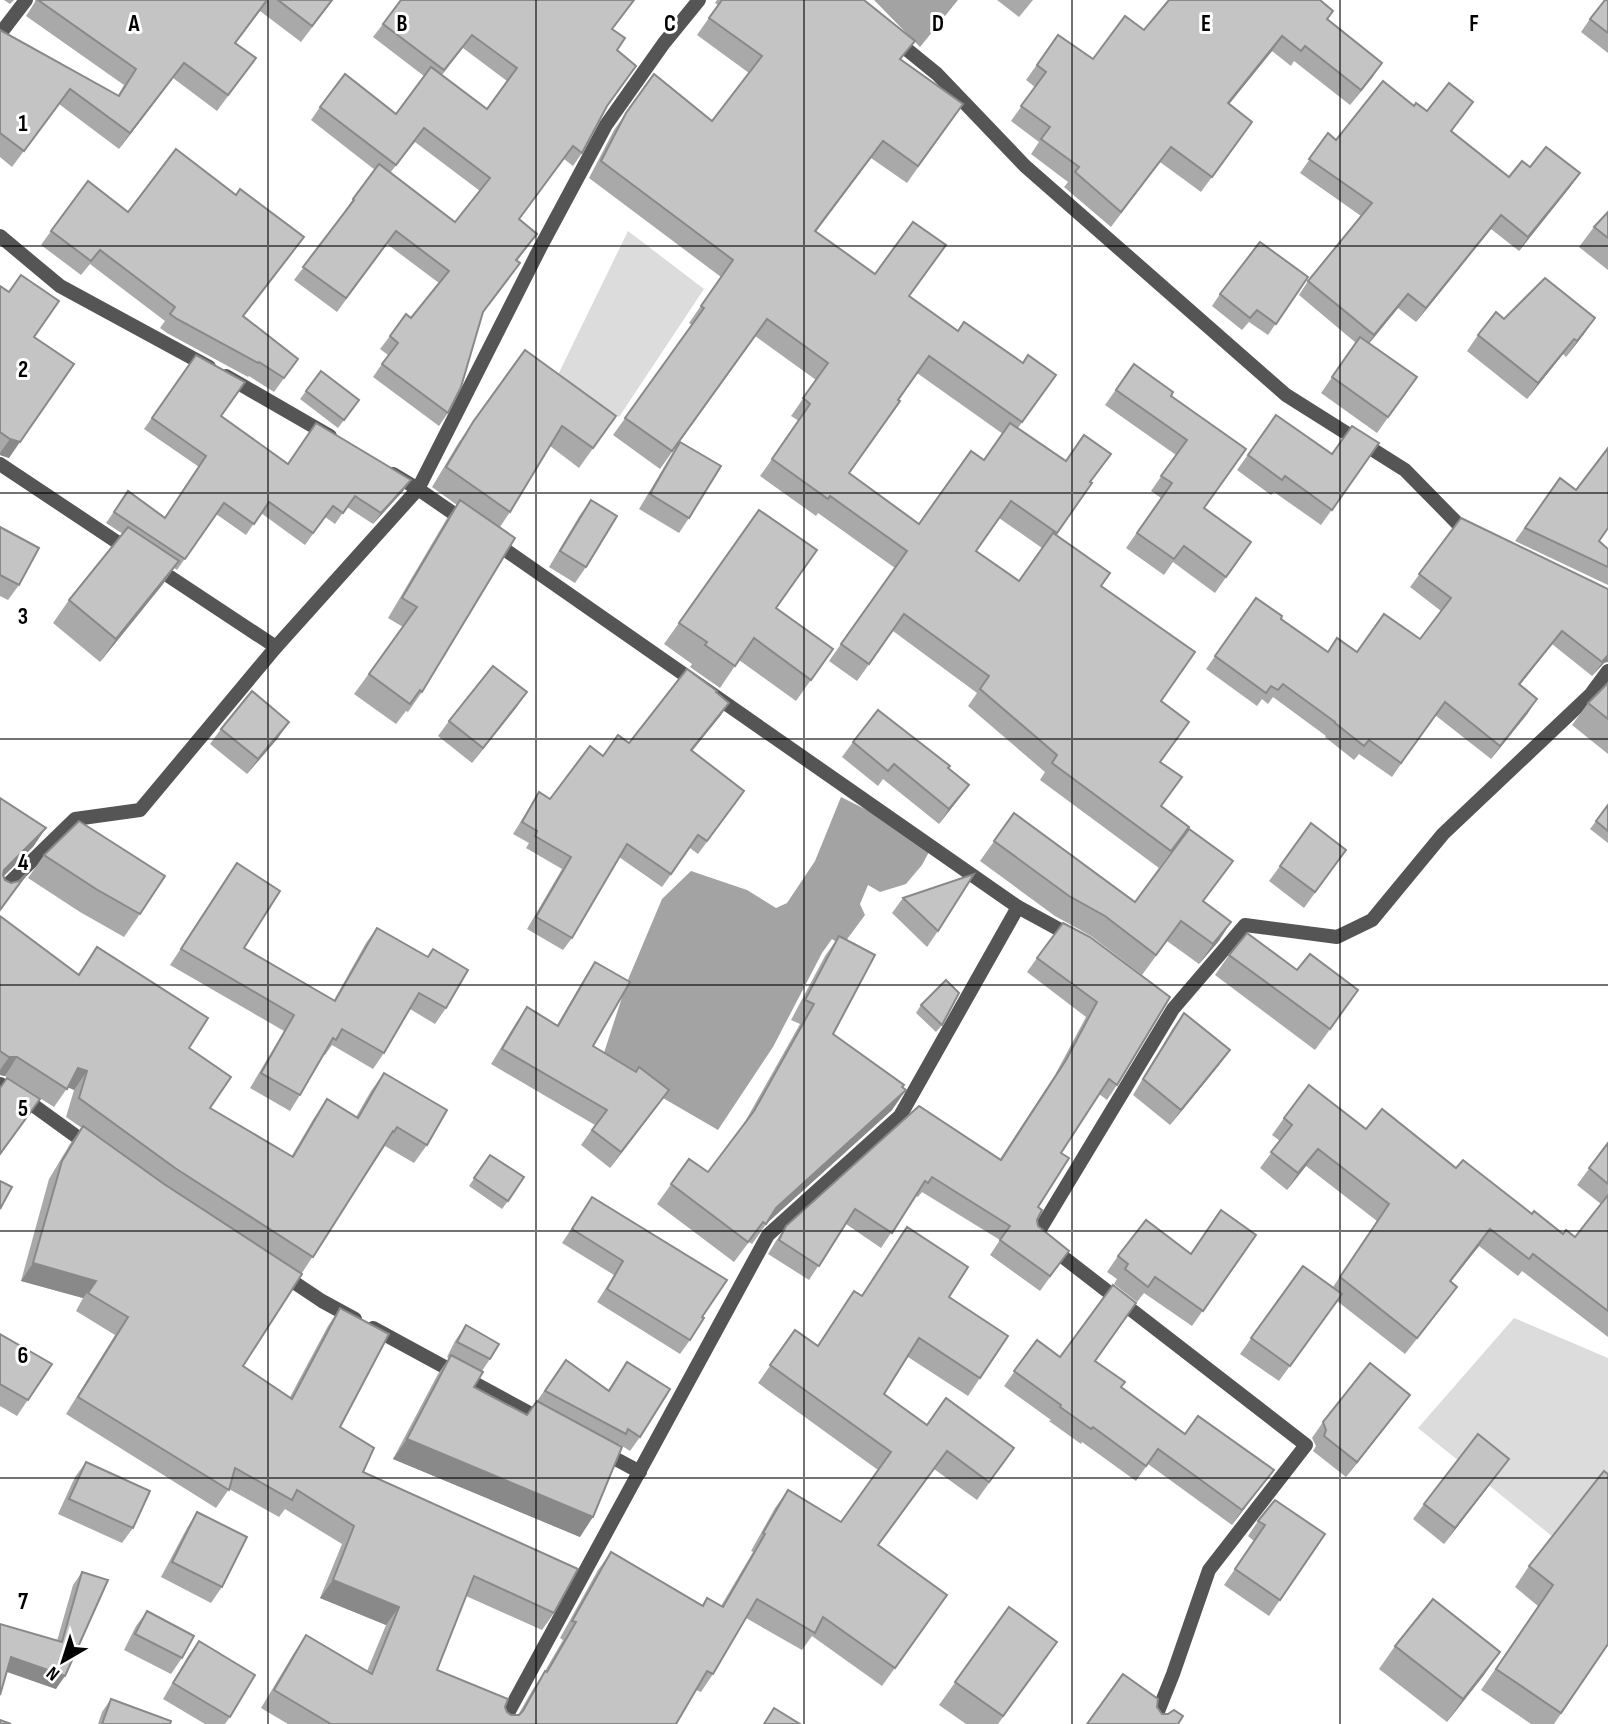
<svg xmlns="http://www.w3.org/2000/svg" width="1608" height="1724" viewBox="0 0 1608 1724" font-family="'Sofia Sans Condensed',sans-serif">
  <style>
    .green { fill: #dcdcdc }
    .water { fill: #a3a3a3 }
    .lines { fill: none; stroke-linecap: round; stroke-linejoin: round }
    .minor { stroke: #555; stroke-width: 14 }
    .wall { fill: #a9a9a9; fill-rule: evenodd }
    .shaded-wall { fill: #898989 }
    .building { fill: #c4c4c4; stroke: #898989; stroke-width: 2 }
    .grid { fill: none; stroke: #000; stroke-width: 2; stroke-opacity: 0.55 }
    .grid-label { font-size: 23px; text-anchor: middle; font-weight: bold; fill: #000; stroke: #fff; stroke-width: 6; stroke-linejoin: round; paint-order: stroke }
  </style>
  <rect width="100%" height="100%" fill="#fff"/>
  <g class="green">
    <path d="M628 231 704 289 619 417 553 385Z"/>
    <path d="M1514 1318 1608 1358V1510L1574 1554 1418 1428Z"/>
  </g>
  <g class="water">
    <path d="M874 0H958L920 47Z"/>
    <path d="M841 797 891 822 929 852 922 865 906 884 880 892 868 885 860 904 865 915 842 946 832 939 822 953 773 1047 718 1130 601 1062 627 982 662 899 691 871 747 890 776 908 787 903 815 861Z"/>
  </g>
  <g class="lines">
    <g class="minor">
      <path d="M0 34 26 0"/>
      <path d="M894 39 937 74 1025 166 1286 395 1405 470 1459 525 1474 532"/>
      <path d="M0 236 60 286 209 367"/>
      <path d="M226 376 330 436"/>
      <path d="M0 464 132 552"/>
      <path d="M393 474 418 489 466 522"/>
      <path d="M491 540 1018 907 900 1116 768 1235 502 1724"/>
      <path d="M155 567 276 647"/>
      <path d="M0 892 75 819 140 810 276 647 418 489 540 248 606 125 664 43 699 0"/>
      <path d="M1018 907 1075 938"/>
      <path d="M0 1084 15 1092 91 1147"/>
      <path d="M280 1273 322 1301 355 1319"/>
      <path d="M373 1328 546 1422"/>
      <path d="M601 1451 640 1472"/>
      <path d="M1153 1724 1173 1674 1209 1570 1306 1445 1036 1236 1173 1009 1245 925 1337 937 1372 920 1443 834 1591 694 1608 671"/>
    </g>
  </g>
  <g class="wall">
    <path d="M4 0H14L10 4Z"/>
    <path d="M35 0H333L301 42 260 11 236 43 256 58 217 111 173 78 119 149 59 104 12 167 0 157V30L118 95 124 85 26 16 35 2Z"/>
    <path d="M717 0H864L902 60 963 104 907 183 871 158 816 232 875 274 909 296 958 331 1023 363 1056 375 1018 428 1092 483 1056 535 1101 586 1161 701V806L1189 827 1159 868 1040 780 1045 772 968 706 977 693 893 631 857 681 829 661 895 568 818 513 816 516 760 476 799 421 791 416 816 380 755 336 660 469 613 435 692 325 689 323 721 277 589 178 614 130 654 74 712 121 749 73 697 35 718 5 715 3ZM917 373 1003 434 984 460 919 524 849 473ZM999 518 1042 548 1019 581 976 551Z"/>
    <path d="M997 0H1033L1019 17Z"/>
    <path d="M1608 0V53L1581 32 1590 19Z"/>
    <path d="M1333 11 1328 19 1382 63 1350 105 1294 61 1291 66 1272 51 1229 104 1252 122 1201 192 1160 162 1111 227 1064 187 1068 182 1031 154 1039 142 1011 121 1035 87 1026 80 1058 35 1093 59 1144 30Z"/>
    <path d="M383 24 613 29 617 50 607 107 582 153 573 166 564 159 519 219 537 234 517 261 520 263 482 314 448 413 439 426 373 377 388 355 380 349 390 336 411 318 439 283 387 244 337 312 294 280 345 212H344L353 199 375 170 311 120 320 107 396 114 424 76 373 37ZM463 48 507 81 487 109 442 75ZM415 142 480 191 455 222 390 173Z"/>
    <path d="M1414 106 1427 111 1463 116 1452 131 1509 177 1530 167 1580 173 1570 187 1519 251 1491 229 1416 322 1398 308 1369 344 1417 377 1377 433 1321 393 1356 343 1299 295 1308 281 1361 216 1300 173 1328 133 1336 140Z"/>
    <path d="M236 195 304 237 244 316 298 359 274 392 249 376 248 377 167 333 160 328 165 321 90 264 81 275 41 245 51 231 128 212Z"/>
    <path d="M1608 212V270L1579 247 1594 227Z"/>
    <path d="M1308 277 1268 335 1249 322 1242 330 1212 306 1220 294Z"/>
    <path d="M0 286 34 337 9 458 0 455Z"/>
    <path d="M1504 319 1584 334 1566 357 1563 354 1527 399 1467 351 1478 335Z"/>
    <path d="M525 350 616 416 579 468 550 446 510 512 500 527 422 692 408 712 406 711 396 724 354 694 403 627 388 618 446 520 457 505 432 487 459 442Z"/>
    <path d="M196 355 221 416 288 464 411 480 403 491 373 524 347 507 335 524 325 517 305 545 261 513 246 535 216 514 177 570 174 568 163 584 100 662 53 623 69 600 123 534 106 523 128 491 165 517 199 467 144 429Z"/>
    <path d="M1134 364 1171 396 1246 449 1204 508 1251 542 1215 593 1173 562 1164 575 1126 548 1161 498 1151 491 1176 455 1105 405Z"/>
    <path d="M321 371 359 400 338 428 300 399Z"/>
    <path d="M1276 415 1332 454 1379 443 1321 525 1274 492 1271 495 1237 470Z"/>
    <path d="M680 442 689 518 679 533 639 509 670 457Z"/>
    <path d="M1560 478 1599 541 1608 549V585L1515 541Z"/>
    <path d="M591 500 586 567 575 583 549 567 580 515Z"/>
    <path d="M759 510 776 608 833 649 796 701 739 660 720 688 690 667 692 664 664 644Z"/>
    <path d="M1461 518 1604 663 1592 676 1552 644 1520 685 1528 713 1491 759 1435 715 1392 777 1359 754 1354 760 1325 737 1326 736 1273 697 1268 704 1262 699 1257 706 1206 669 1256 598 1281 619 1328 652H1357L1420 639 1441 611 1410 587Z"/>
    <path d="M0 527 19 585 8 600 0 596Z"/>
    <path d="M1608 683V754L1572 725 1588 703Z"/>
    <path d="M527 692 472 763 438 736 449 721Z"/>
    <path d="M716 692 721 715 692 751 736 803 698 854 690 848 662 887 619 857 572 938 563 950 527 929 562 869 526 848 529 843 513 834 539 792 550 799 603 756 629 743Z"/>
    <path d="M221 729 278 738 247 774 210 744Z"/>
    <path d="M853 742 948 768 969 785 939 824 883 779 878 786 842 757Z"/>
    <path d="M1608 805V843L1590 829Z"/>
    <path d="M1014 813 1135 902H1204L1231 922 1218 942 1199 964 1167 941 1142 975 1091 936 1055 916 980 861Z"/>
    <path d="M1346 850 1304 908 1269 881 1280 866Z"/>
    <path d="M44 855 140 914 124 937 80 912 28 878Z"/>
    <path d="M237 863 244 948 334 1000 366 943 377 928 428 957 433 949 446 1008 435 1024 410 1009 384 1053 373 1069 332 1045 325 1055H324L300 1095 290 1111 250 1088 284 1031 170 965Z"/>
    <path d="M903 898 938 931 927 947 892 913Z"/>
    <path d="M0 916 78 974 97 947 189 1048 210 1108 291 1157 314 1118 327 1099 356 1117 371 1091 384 1073 427 1145 414 1163 385 1146 302 1273 243 1366 290 1397 328 1326 340 1308V1427L363 1472 554 1613 542 1630 466 1596 437 1670 505 1707 507 1712 511 1715H518L533 1689 545 1671 563 1640 560 1638 598 1570 611 1552 702 1605 707 1598 721 1606 753 1552 751 1551 775 1508 788 1490 841 1522 878 1470 758 1383 795 1330 818 1346 854 1291 862 1295 907 1227 949 1297 980 1378 968 1396 908 1357 884 1394 927 1425 1014 1448 977 1500 934 1469 878 1545 947 1595 882 1686 812 1636 802 1650 746 1618 713 1674 701 1692 696 1690 676 1724H288L261 1708 294 1653 306 1635 367 1671 386 1625 320 1598 342 1544 285 1509 279 1517 229 1489 216 1508 66 1414 115 1335 76 1311 83 1298 21 1281 49 1179 70 1144 82 1128 66 1117 74 1090 68 1087 54 1107 5 1076 0 1075Z"/>
    <path d="M839 936 833 1034 892 1110 767 1223 752 1244 749 1242 734 1262 657 1204 689 1159 708 1172 742 1127 800 1024 791 1020 825 956Z"/>
    <path d="M1090 937 1117 1085 1107 1100 1099 1094 1061 1153 1038 1207 1037 1220 1038 1226 1069 1251 1040 1291 990 1255 1000 1240 922 1192 918 1197 916 1196 881 1248 846 1224 809 1280 768 1254 776 1241 786 1226 919 1106 1000 1159 1055 1075 1086 1017 1027 972 1037 958Z"/>
    <path d="M1229 955 1344 1010 1315 1050 1215 975Z"/>
    <path d="M595 962 593 1046 658 1105 610 1168 581 1145 595 1125 491 1064 516 1023 527 1007 557 1025 585 977Z"/>
    <path d="M921 1005 942 1025 936 1032 916 1013Z"/>
    <path d="M1184 1013 1230 1050 1219 1065 1170 1125 1133 1095 1173 1028Z"/>
    <path d="M1284 1118 1366 1129 1456 1168 1563 1234 1575 1237 1601 1204 1577 1185 1608 1143V1337L1522 1271 1518 1276 1479 1246 1450 1282 1445 1303 1405 1354 1337 1301 1279 1381 1240 1354 1303 1266 1333 1287 1377 1221 1306 1166 1287 1190 1260 1168 1280 1141 1272 1135Z"/>
    <path d="M490 1155 508 1201 502 1209 469 1186Z"/>
    <path d="M592 1197 702 1317 690 1340 680 1354 597 1302 614 1275 562 1243Z"/>
    <path d="M1256 1235 1192 1326 1144 1293 1137 1302 1114 1284 1117 1279 1107 1272 1118 1256 1191 1254Z"/>
    <path d="M466 1325 490 1359 482 1371 474 1387 527 1415 566 1360 608 1390 627 1362 640 1437 630 1451 619 1444 618 1445 580 1537 393 1459 438 1374 449 1358 447 1357 455 1341Z"/>
    <path d="M0 1334 52 1364 17 1416 0 1406Z"/>
    <path d="M1037 1340 1060 1357 1095 1361 1121 1387 1185 1434 1263 1484 1232 1525 1148 1464 1136 1481 1082 1442 1081 1444 1049 1421 1051 1420 1004 1386Z"/>
    <path d="M1399 1410 1346 1477 1313 1451 1316 1446 1312 1438 1323 1422Z"/>
    <path d="M1509 1459 1444 1544 1413 1519 1424 1504Z"/>
    <path d="M86 1462 133 1528 122 1543 58 1514 75 1477Z"/>
    <path d="M1608 1474V1647L1607 1646 1554 1724H1531L1481 1690 1538 1606 1515 1587 1529 1566Z"/>
    <path d="M197 1512 222 1587 211 1603 161 1577 187 1528Z"/>
    <path d="M1258 1521 1325 1534 1269 1616 1224 1585 1254 1541 1248 1536Z"/>
    <path d="M82 1572 56 1689 7 1672 0 1624 57 1641 73 1585Z"/>
    <path d="M1009 1607 1057 1642 998 1724H966L939 1705Z"/>
    <path d="M147 1611 182 1658 171 1674 124 1650 136 1626Z"/>
    <path d="M199 1641 230 1717 225 1724H205L163 1699 188 1656Z"/>
    <path d="M1395 1646 1484 1675 1447 1722 1379 1669Z"/>
    <path d="M111 1699 170 1724H98L102 1712Z"/>
  </g>
  <g class="shaded-wall">
    <path d="M1282 36 1272 51 1217 119 1228 103Z"/>
    <path d="M184 63 173 78 119 149 130 133Z"/>
    <path d="M1382 63 1372 78 1350 105 1361 90Z"/>
    <path d="M883 141 871 158 803 248 815 231Z"/>
    <path d="M1580 173 1570 187 1519 251 1528 237Z"/>
    <path d="M1501 215 1491 229 1416 322 1426 308Z"/>
    <path d="M1408 294 1398 308 1364 349 1374 335Z"/>
    <path d="M1595 318 1584 334 1566 357 1577 341Z"/>
    <path d="M1574 339 1563 354 1527 399 1538 383Z"/>
    <path d="M10 439 20 442 9 458 0 455V453Z"/>
    <path d="M411 480 403 491 373 524 381 513Z"/>
    <path d="M179 561 163 584 100 662 116 639Z"/>
    <path d="M1562 631 1552 644 1509 698 1519 684Z"/>
    <path d="M1608 655V662L1604 663 1592 676Z"/>
    <path d="M527 692 516 708 472 763 483 748Z"/>
    <path d="M1537 699 1528 713 1491 759 1500 746Z"/>
    <path d="M729 703 721 715 682 763 691 750Z"/>
    <path d="M289 722 278 738 247 774 258 759Z"/>
    <path d="M969 785 958 800 939 824 949 809Z"/>
    <path d="M46 828 33 847 0 880 4 870Z"/>
    <path d="M1231 922 1218 942 1199 964 1213 944Z"/>
    <path d="M1230 1050 1219 1065 1170 1125 1181 1110Z"/>
    <path d="M9 1057H17L5 1076 0 1075V1070Z"/>
    <path d="M78 1068 87 1071 74 1090 65 1086Z"/>
    <path d="M669 1090 658 1105 610 1168 621 1152Z"/>
    <path d="M906 1090 892 1110 766 1224 776 1208Z"/>
    <path d="M1318 1149 1306 1166 1287 1190 1298 1173Z"/>
    <path d="M1490 1229 1479 1246 1438 1298 1450 1281Z"/>
    <path d="M33 1263 96 1281 83 1298 21 1281Z"/>
    <path d="M1410 1395 1399 1410 1346 1477 1357 1462Z"/>
    <path d="M407 1439 593 1517 580 1537 393 1459Z"/>
    <path d="M1509 1459 1498 1474 1444 1544 1455 1528Z"/>
    <path d="M1274 1470 1263 1484 1232 1525 1242 1510Z"/>
    <path d="M333 1580 399 1607 386 1625 320 1598Z"/>
    <path d="M1500 1652 1484 1675 1447 1722 1463 1699Z"/>
    <path d="M11 1657 65 1676 56 1689 2 1670Z"/>
  </g>
  <g class="building">
    <path d="M38 0H267L235 43 256 58 228 95 184 63 130 133 70 89 24 151 0 133V30L119 96 136 69Z"/>
    <path d="M278 0H332L312 26Z"/>
    <path d="M401 0H634L612 29 625 38 617 50 636 66 607 106 582 153 573 146 519 219 537 234 516 260 520 263 483 312 461 387 448 413 382 364 398 343 390 336 406 314 411 318 449 271 396 231 346 298 303 267 354 200 353 199 379 164 455 222 490 178 424 128 396 165 320 107 345 74 396 114 431 67 487 109 517 68 472 35 444 70 383 24Z"/>
    <path d="M722 0H864L915 41 900 59 963 104 918 166 883 141 815 231 875 274 913 222 946 245 909 296 958 331 964 322 1023 363 1028 355 1056 375 1022 422 929 356 898 400 900 401 849 473 919 524 971 451 984 460 1010 423 1066 461 1084 435 1111 454 1090 482 1092 483 1057 533 1011 501 976 551 1019 581 1053 533 1110 573 1101 586 1195 652 1161 701 1189 722 1160 762 1182 777 1161 806 1189 827 1171 851 1052 763 1057 755 980 689 989 676 904 614 869 664 841 644 907 551 830 496 828 499 772 459 810 404 803 398 828 363 767 319 672 451 625 418 704 308 701 306 733 260 601 161 626 113 654 74 712 121 762 56 709 18Z"/>
    <path d="M1169 0H1320L1333 11 1327 19 1382 63 1361 90 1305 46 1301 51 1282 36 1228 103 1252 122 1212 177 1171 147 1121 212 1075 172 1079 167 1041 139 1050 127 1021 106 1046 72 1037 65 1058 35 1093 59 1125 16 1144 30Z"/>
    <path d="M1605 0H1608V33L1590 19Z"/>
    <path d="M1383 81 1414 106 1416 103 1427 111 1449 83 1473 102 1451 131 1509 177 1522 161 1530 167 1546 147 1580 173 1528 237 1501 215 1426 308 1408 294 1374 335 1308 281 1372 203 1309 159 1328 133 1336 140Z"/>
    <path d="M176 149 236 195 240 189 304 237 243 316 298 359 284 378 259 362 258 363 177 319 170 314 175 307 100 250 91 261 51 231 88 181 128 212Z"/>
    <path d="M1608 212V238L1594 227Z"/>
    <path d="M1260 242 1308 277 1276 324 1257 310 1250 318 1220 294Z"/>
    <path d="M21 275 59 301 34 337 74 364 20 442 10 439 0 432V286L9 292Z"/>
    <path d="M1545 278 1595 318 1577 341 1574 339 1538 383 1478 335 1496 312 1504 319Z"/>
    <path d="M1360 337 1417 377 1388 417 1332 377Z"/>
    <path d="M525 350 616 416 593 448 562 426 510 512 446 467 473 422Z"/>
    <path d="M196 355 245 382 221 416 288 464 316 423 411 480 381 513 355 496 343 513 333 506 313 533 269 502 254 524 224 503 185 559 114 512 128 491 165 518 206 456 152 418Z"/>
    <path d="M1134 364 1173 392 1171 396 1246 449 1204 508 1251 542 1226 577 1184 546 1174 559 1137 533 1172 483 1161 476 1187 440 1116 390Z"/>
    <path d="M321 371 359 400 344 420 306 391Z"/>
    <path d="M1276 415 1332 454 1352 426 1379 443 1332 510 1285 476 1282 480 1248 455Z"/>
    <path d="M680 442 721 466 689 518 650 494Z"/>
    <path d="M1608 448V528L1599 541 1608 549V567L1525 528 1560 478 1576 490Z"/>
    <path d="M460 500 515 538 422 692 420 690 410 704 369 674 417 607 402 598Z"/>
    <path d="M591 500 617 516 586 567 560 551Z"/>
    <path d="M759 510 817 550 776 608 833 649 811 680 754 638 735 666 705 645 707 642 679 623Z"/>
    <path d="M1461 518 1608 589V655L1602 662 1562 631 1519 684 1537 699 1500 746 1445 702 1401 763 1369 740 1364 746 1335 723V722L1283 684 1278 690 1271 686 1266 693 1215 656 1256 598 1282 616 1281 619 1328 652 1337 638 1357 652 1384 614 1420 639 1451 598 1419 574Z"/>
    <path d="M0 527 39 548 19 585 0 575Z"/>
    <path d="M128 527 179 561 116 639 69 600Z"/>
    <path d="M493 666 527 692 483 748 449 721Z"/>
    <path d="M687 669 717 691 716 692 729 703 691 750 744 791 707 841 698 835 671 874 627 844 572 938 536 917 571 857 535 836 537 831 522 822 539 792 550 799 590 746 603 756 618 735 629 743Z"/>
    <path d="M1608 683V719L1588 703Z"/>
    <path d="M252 691 289 722 258 759 221 729Z"/>
    <path d="M878 710 950 766 948 768 969 785 949 809 894 764 888 771 853 742Z"/>
    <path d="M0 798 46 828 4 870 3 875 5 880 11 883 19 881 28 872 0 910Z"/>
    <path d="M1608 805V831L1596 821Z"/>
    <path d="M1014 813 1135 902 1189 829 1233 861 1203 901 1231 922 1213 944 1181 921 1156 955 1105 916 1069 896 994 841Z"/>
    <path d="M79 821 165 876 140 914 96 889 44 855Z"/>
    <path d="M1311 823 1346 850 1315 892 1280 866Z"/>
    <path d="M237 863 280 891 244 948 335 1001 377 928 428 957 433 949 468 970 446 1008 419 993 384 1053 342 1029 336 1040 333 1038 300 1095 261 1073 294 1015 181 949Z"/>
    <path d="M974 874 938 931 903 898Z"/>
    <path d="M0 916 79 975 97 947 208 1018 189 1048 231 1077 210 1108 293 1157 327 1099 358 1118 384 1073 447 1110 427 1145 397 1127 394 1132 393 1131 313 1257 175 1168 79 1098 87 1071 78 1068 67 1089 17 1057H9L0 1051Z"/>
    <path d="M1063 923 1090 937 1170 997 1117 1085 1109 1079 1061 1153 1069 1158 1038 1207 1042 1210 1037 1220 1038 1226 1069 1251 1050 1276 1000 1240 1010 1226 932 1177 928 1183 925 1181 892 1233 855 1209 819 1266 779 1240 786 1226 919 1106 1001 1160 1066 1060 1097 1002 1037 958Z"/>
    <path d="M1247 933 1297 970 1310 954 1358 990 1330 1029 1229 955Z"/>
    <path d="M839 936 875 955 833 1034 904 1085 902 1087 906 1090 776 1208 766 1224 763 1222 748 1242 671 1184 689 1159 708 1172 754 1111 814 1004 805 1000Z"/>
    <path d="M595 962 630 982 593 1046 636 1072 639 1067 669 1090 621 1152 592 1130 607 1110 502 1049 527 1007 558 1026Z"/>
    <path d="M946 980 959 993 942 1025 921 1005Z"/>
    <path d="M1184 1013 1230 1050 1181 1110 1143 1079Z"/>
    <path d="M7 1078 40 1099 0 1154V1088Z"/>
    <path d="M1309 1085 1366 1129 1382 1109 1456 1168 1463 1160 1532 1214 1534 1211 1563 1234 1566 1230 1575 1237 1608 1195V1311L1533 1254 1529 1259 1490 1229 1450 1281 1457 1287 1417 1338 1340 1277 1389 1204 1318 1149 1298 1173 1271 1152 1292 1125 1284 1118Z"/>
    <path d="M83 1126 164 1184 302 1274 243 1366 292 1399 340 1308 389 1334 340 1427 374 1448 363 1472 578 1569 554 1613 474 1576 437 1670 508 1699 505 1707 507 1712 511 1715H519L523 1711 545 1671 547 1672 576 1622 572 1621 611 1552 703 1606 707 1598 723 1607 765 1534 763 1533 788 1490 841 1522 891 1452 770 1365 795 1330 818 1346 854 1291 862 1296 907 1227 968 1267 949 1297 1008 1336 980 1378 919 1338 884 1394 927 1425 946 1398 1014 1448 989 1482 947 1451 878 1545 947 1595 895 1668 823 1617 815 1633 757 1599 713 1674 707 1671 676 1724H331L274 1690 306 1635 372 1674 399 1607 333 1580 354 1526 297 1490 292 1500 235 1468 229 1490 78 1397 128 1317 88 1293 96 1281 33 1263 62 1161Z"/>
    <path d="M1608 1143V1184L1589 1168Z"/>
    <path d="M490 1155 524 1177 508 1201 474 1178Z"/>
    <path d="M0 1181 12 1187 0 1209Z"/>
    <path d="M592 1197 727 1280 702 1317 704 1318 690 1340 607 1289 623 1261 572 1229Z"/>
    <path d="M1221 1210 1256 1235 1203 1311 1155 1277 1148 1287 1125 1269 1128 1264 1118 1256 1146 1220 1191 1254Z"/>
    <path d="M1303 1266 1342 1294 1290 1366 1251 1338Z"/>
    <path d="M1113 1285 1136 1303 1095 1361 1125 1382 1121 1387 1185 1434 1198 1416 1274 1470 1242 1510 1158 1449 1146 1466 1093 1427 1091 1429 1060 1407 1061 1405 1014 1371 1037 1340 1060 1357Z"/>
    <path d="M466 1325 499 1344 490 1359 457 1342Z"/>
    <path d="M0 1334 52 1364 28 1400 0 1384Z"/>
    <path d="M451 1355 483 1372 474 1387 527 1415 537 1401 622 1447 593 1517 407 1439Z"/>
    <path d="M566 1360 609 1391 627 1362 670 1389 640 1437 628 1429 626 1434 545 1391Z"/>
    <path d="M1370 1363 1410 1395 1357 1462 1324 1436 1326 1430 1323 1422Z"/>
    <path d="M1478 1434 1509 1459 1455 1528 1424 1504Z"/>
    <path d="M86 1462 150 1491 133 1528 69 1499Z"/>
    <path d="M1604 1471 1608 1474V1644L1561 1713 1496 1669 1553 1585 1529 1566Z"/>
    <path d="M1275 1500 1325 1534 1280 1600 1235 1569 1265 1525 1258 1521Z"/>
    <path d="M197 1512 247 1537 222 1587 172 1562Z"/>
    <path d="M82 1572 108 1580 65 1676 11 1657 0 1695V1624L62 1642Z"/>
    <path d="M1433 1599 1500 1652 1463 1699 1395 1646Z"/>
    <path d="M1009 1607 1057 1642 1003 1716 955 1682Z"/>
    <path d="M147 1611 194 1636 182 1658 135 1634Z"/>
    <path d="M199 1641 255 1675 230 1717 173 1683Z"/>
    <path d="M1123 1674 1158 1699 1157 1707 1162 1714H1168L1174 1710 1183 1716 1178 1724H1087Z"/>
    <path d="M111 1699 171 1721 170 1724H102Z"/>
    <path d="M774 1708 800 1724H764Z"/>
    <path d="M0 1720 11 1724H0Z"/>
  </g>
  <path class="grid" d="M268 0V1724M536 0V1724M804 0V1724M1072 0V1724M1340 0V1724M0 246H1608M0 493H1608M0 739H1608M0 985H1608M0 1231H1608M0 1478H1608"/>
  <g class="grid-label">
    <text x="134" y="31">A</text>
    <text x="402" y="31">B</text>
    <text x="670" y="31">C</text>
    <text x="938" y="31">D</text>
    <text x="1206" y="31">E</text>
    <text x="1474" y="31">F</text>
    <text x="23" y="131">1</text>
    <text x="23" y="377">2</text>
    <text x="23" y="624">3</text>
    <text x="23" y="870">4</text>
    <text x="23" y="1116">5</text>
    <text x="23" y="1363">6</text>
    <text x="23" y="1609">7</text>
  </g>
  <g transform="translate(63 1661) rotate(219)" stroke="#ffffff" stroke-width="5" paint-order="stroke">
  <path d="M0-5L12 26L0 18L-12 26Z" fill="#000000"/>
  <text y="-10" font-size="19" font-weight="bold" text-anchor="middle" fill="#000000">N</text>
  </g>
</svg>
